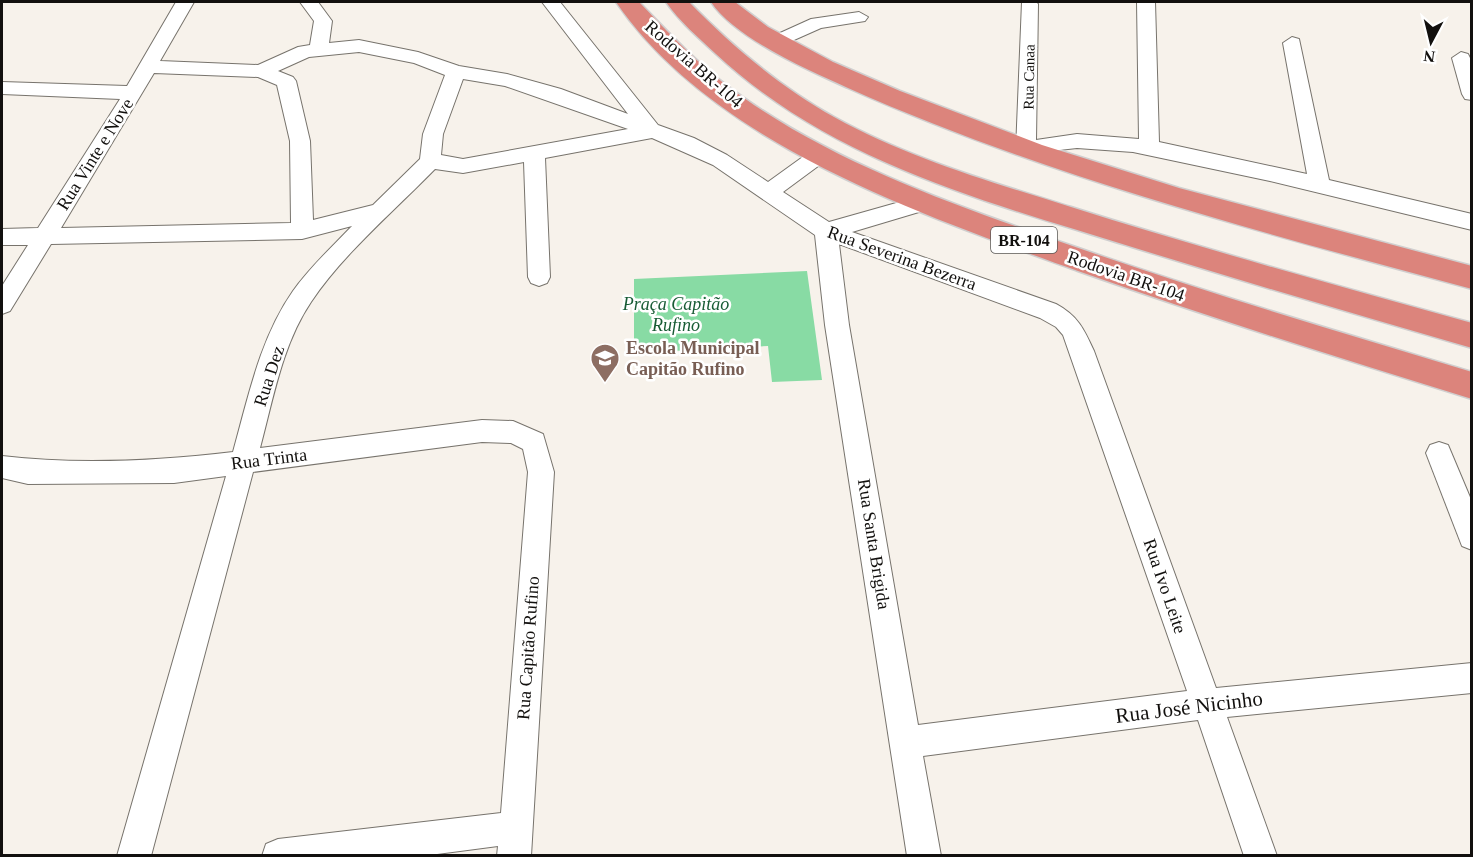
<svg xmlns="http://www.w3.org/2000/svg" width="1473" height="857" viewBox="0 0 1473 857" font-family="Georgia,serif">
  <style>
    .green { fill: #88dba4 }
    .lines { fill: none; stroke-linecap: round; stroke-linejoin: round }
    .street-casing { stroke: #77736c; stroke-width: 2 }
    .highway-casing { stroke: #d0cfcf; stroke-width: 3 }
    .street { fill: #fff; fill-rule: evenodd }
    .highway { fill: #dc847c; fill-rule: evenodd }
    .labels { text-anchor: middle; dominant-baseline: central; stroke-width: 5; stroke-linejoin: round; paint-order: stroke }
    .far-street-label { font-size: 15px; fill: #12100e; stroke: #fff }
    .shield { fill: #fff; stroke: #595856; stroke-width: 1.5 }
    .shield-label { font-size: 16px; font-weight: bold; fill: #12100e }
    .street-label { font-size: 18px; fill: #12100e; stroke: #fff }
    .park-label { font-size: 18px; font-style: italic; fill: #185c35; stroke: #fff }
    .education-label { font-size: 18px; font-weight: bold; fill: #785e54; stroke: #fff; text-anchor: start }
    .near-street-label { font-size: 21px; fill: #12100e; stroke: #fff }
  </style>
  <rect width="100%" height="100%" fill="#f7f2eb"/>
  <path class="green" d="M807 271 822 380 772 382 768 346 634 353V279Z"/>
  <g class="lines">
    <g class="street-casing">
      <g id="street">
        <path d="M176 2H194L160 61 258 65 298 47 310 45 314 21 300 2H318L332 21 329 43 359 40 418 52 459 66 507 74 561 89 628 114 542 2H560L658 125 694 138 727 155 768 182 811 151H825L828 156 825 161 783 192 829 222 921 196 929 199 932 204 929 209 852 232 1056 304C1078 316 1084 329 1094 351L1216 688 1472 663V693L1227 717 1277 856H1244L1198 720 923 756 941 856H907L825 325 815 235 713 165 652 138 545 158 550 277 547 283 539 286 531 283 528 277 524 162 463 173 435 169C395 210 342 255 311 302 282 345 273 400 260 448L482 420 513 421 543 434 554 472 531 856H497L498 846 422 856H262L266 844 278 839 501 813 528 472 523 449 511 443 482 442 253 472 151 856H117L226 476 174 483 28 484 2 478V456C77 465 157 461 233 452 248 398 260 338 293 291 310 267 332 247 352 226L302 239 51 244 10 311 2 314V286L28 245H2V229L38 228 120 99 2 94V82L127 86ZM359 52 414 63 445 75 423 134 420 159 373 205 313 220 310 141 296 81 293 77 278 71 309 57ZM154 73 258 77 277 85 290 141 291 223 61 228ZM463 79 505 86 628 129 463 159 441 155 443 134ZM839 244 1040 318 1056 327 1063 335 1187 691 918 725 849 325Z"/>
        <path d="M1022 2H1036L1038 4 1036 140 1077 134 1139 139 1137 2H1155L1159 142 1307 174 1283 43 1292 37 1299 39 1329 180 1472 214V230L1270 181 1133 152 1077 148 1050 151 1026 157 1019 155 1016 150Z"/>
        <path d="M859 12 868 17 865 21 821 28 776 48 767 42 769 38 811 19Z"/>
        <path d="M1461 52 1468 54 1472 62V100L1465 99 1462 94 1452 58Z"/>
        <path d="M1439 442 1448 445 1472 502V550L1462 546 1426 453 1430 445Z"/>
      </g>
    </g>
    <g class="highway-casing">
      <g id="highway">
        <path d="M616 2H639C667 31 694 60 726 85 832 165 963 208 1087 251 1214 295 1343 333 1472 372V399C1340 358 1208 317 1078 271 922 215 713 144 616 2Z"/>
        <path d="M666 2H689C732 46 780 87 834 117 908 158 991 182 1071 207 1204 249 1338 286 1472 323V348C1358 315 1245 282 1132 247 984 201 832 162 716 54 699 38 679 21 666 2Z"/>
        <path d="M711 2H735L768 27 833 62 900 91 1042 145 1179 188 1472 266V289C1261 232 1048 177 848 88 808 70 735 38 711 2Z"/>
      </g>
    </g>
    <use href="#street" class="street"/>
    <use href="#highway" class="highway"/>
  </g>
  <defs>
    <g id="school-pin" transform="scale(1.5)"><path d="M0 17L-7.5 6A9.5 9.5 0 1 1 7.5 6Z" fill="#8d6e63" stroke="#fff"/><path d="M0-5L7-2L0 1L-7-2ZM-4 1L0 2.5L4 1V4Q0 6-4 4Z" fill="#fff"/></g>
  </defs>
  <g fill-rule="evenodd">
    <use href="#school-pin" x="605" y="358"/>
  </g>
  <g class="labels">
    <g class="far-street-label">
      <text transform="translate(1029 77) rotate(-89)">Rua Canaa</text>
    </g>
    <rect class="shield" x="991" y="227" width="66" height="26" rx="4.5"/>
    <g class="shield-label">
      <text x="1024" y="240">BR-104</text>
    </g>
    <g class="street-label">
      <text transform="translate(694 64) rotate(41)">Rodovia BR-104</text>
      <text transform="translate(95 154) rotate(-58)">Rua Vinte e Nove</text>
      <text transform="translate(902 258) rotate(20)">Rua Severina Bezerra</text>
      <text transform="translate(1126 276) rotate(19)">Rodovia BR-104</text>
      <text transform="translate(269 376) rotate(-72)">Rua Dez</text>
      <text transform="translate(269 459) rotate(-7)">Rua Trinta</text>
      <text transform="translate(874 544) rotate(81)">Rua Santa Brigida</text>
      <text transform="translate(1165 586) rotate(71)">Rua Ivo Leite</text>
      <text transform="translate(528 648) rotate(-86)">Rua Capitão Rufino</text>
    </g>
    <g class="park-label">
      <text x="676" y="304">Praça Capitão<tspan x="676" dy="21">Rufino</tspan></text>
    </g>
    <g class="education-label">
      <text x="626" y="348">Escola Municipal<tspan x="626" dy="21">Capitão Rufino</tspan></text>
    </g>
    <g class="near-street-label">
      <text transform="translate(1189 707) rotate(-7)">Rua José Nicinho</text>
    </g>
  </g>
  <rect width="1473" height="857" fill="none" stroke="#12100e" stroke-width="6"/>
  <g transform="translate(1431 42) rotate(187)" stroke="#ffffff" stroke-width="4.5" paint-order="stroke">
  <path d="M0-4.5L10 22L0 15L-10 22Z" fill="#12100e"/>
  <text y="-9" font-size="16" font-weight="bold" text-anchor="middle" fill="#12100e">N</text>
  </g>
</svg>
